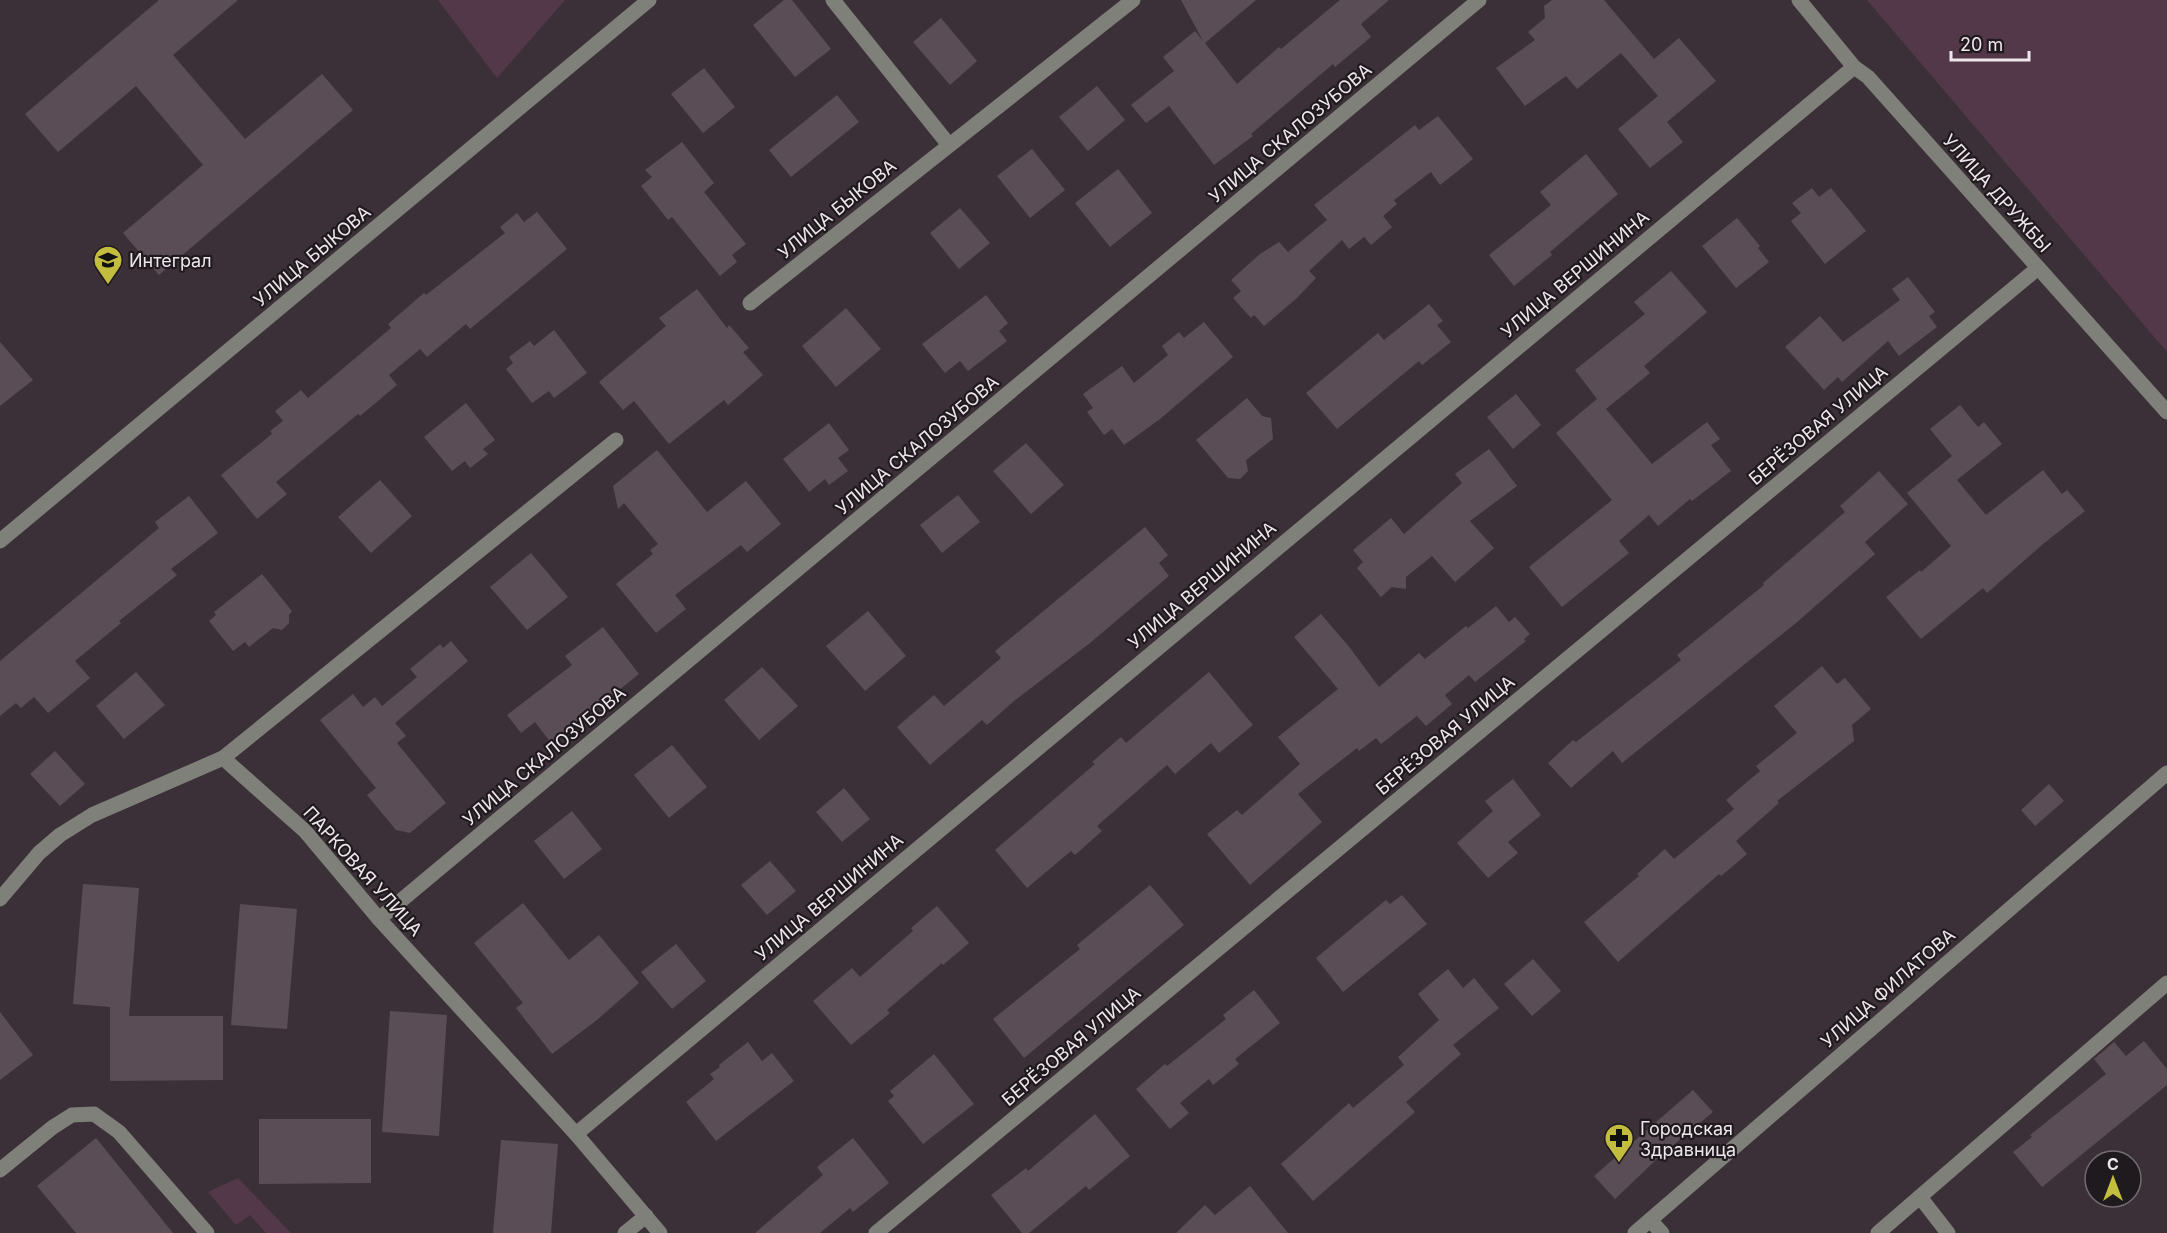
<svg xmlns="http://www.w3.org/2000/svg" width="2167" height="1233" viewBox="0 0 2167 1233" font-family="Inter,sans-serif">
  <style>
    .green { fill: #53384a }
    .building { fill: #5b4d56 }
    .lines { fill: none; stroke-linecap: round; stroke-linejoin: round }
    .minor { stroke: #7f8079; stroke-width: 15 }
    .labels { text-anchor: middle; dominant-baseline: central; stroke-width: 4.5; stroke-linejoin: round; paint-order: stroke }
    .street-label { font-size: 18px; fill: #efe6ec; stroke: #1f1a1d }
    .poi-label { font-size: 18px; fill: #efe6ec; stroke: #1f1a1d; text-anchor: start }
  </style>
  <rect width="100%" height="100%" fill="#3c3038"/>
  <g class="green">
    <path d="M438 0H565L497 78Z"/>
    <path d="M1867 0H2167V352Z"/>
    <path d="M238 1178 291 1233H266L250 1215 236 1225 208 1192Z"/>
  </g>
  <g class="building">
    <path d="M159 0H238L173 55 245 139 322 74 353 110 159 275 123 233 203 165 136 86 58 152 25 114Z"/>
    <path d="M784 0H792L831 49 795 77 753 25Z"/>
    <path d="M1181 0H1256L1205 43 1237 84 1279 47 1281 49 1340 0H1389L1361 24 1371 37 1335 67 1333 64 1251 134 1253 136 1214 165 1169 106 1146 123 1131 105 1174 71 1163 57 1195 31 1203 41Z"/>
    <path d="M1552 0H1604L1654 59 1679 38 1716 81 1667 122 1683 142 1650 168 1618 129 1658 96 1621 53 1577 89 1566 76 1525 106 1496 68 1535 40 1528 32 1545 18 1544 6Z"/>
    <path d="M941 18 977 61 950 85 913 42Z"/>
    <path d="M704 68 735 107 703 133 671 94Z"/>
    <path d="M1097 86 1125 120 1088 151 1059 117Z"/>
    <path d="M837 95 859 122 791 177 769 150Z"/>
    <path d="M1438 116 1473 159 1440 185 1431 172 1394 200 1397 204 1383 216 1392 227 1371 245 1364 237 1349 249 1342 240 1309 271 1316 278 1297 298 1264 326 1254 315 1251 318 1233 298 1241 291 1231 280 1260 254 1279 242 1288 252 1327 220 1314 205 1415 125 1419 130Z"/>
    <path d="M682 142 714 183 704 192 746 244 732 255 737 262 720 276 672 217 668 220 641 186 652 177 645 170Z"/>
    <path d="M1032 149 1065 190 1030 218 997 176Z"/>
    <path d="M1586 154 1618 194 1550 252 1552 255 1514 286 1489 255 1551 205 1540 192Z"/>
    <path d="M1118 169 1152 213 1110 247 1075 203Z"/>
    <path d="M1812 188 1819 197 1831 188 1866 231 1825 264 1791 221 1801 213 1792 203Z"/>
    <path d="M960 208 990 243 959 269 930 233Z"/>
    <path d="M537 212 567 249 470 329 466 324 427 357 420 349 389 375 397 385 360 416 358 414 276 482 287 494 257 519 221 475 272 434 270 431 283 421 275 411 301 390 308 398 391 328 388 324 424 293 426 295 505 233 500 227 517 213 524 222Z"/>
    <path d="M1737 218 1760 246 1758 248 1769 262 1736 288 1702 246Z"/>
    <path d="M1671 271 1707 312 1644 366 1650 373 1606 409 1652 464 1707 422 1720 439 1711 445 1731 471 1692 501 1690 499 1658 526 1649 515 1619 541 1629 553 1562 607 1529 567 1612 500 1556 433 1597 399 1575 370 1645 314 1634 302Z"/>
    <path d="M1908 277 1935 312 1929 316 1937 327 1899 356 1888 341 1842 382 1838 377 1824 390 1785 347 1820 316 1843 342 1900 300 1892 289Z"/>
    <path d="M697 289 727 328 729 325 749 348 743 352 763 375 728 405 724 400 669 444 634 401 623 410 599 382 666 326 659 318Z"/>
    <path d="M986 295 1008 323 999 331 1007 341 968 371 960 361 945 373 922 344Z"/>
    <path d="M1429 304 1443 321 1437 325 1451 342 1422 365 1419 361 1337 429 1306 393 1378 333 1384 340Z"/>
    <path d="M846 308 881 349 836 387 802 346Z"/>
    <path d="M1204 322 1233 357 1160 419 1124 445 1112 429 1104 435 1087 412 1093 408 1083 394 1122 366 1134 383 1168 355 1162 346 1179 332 1184 338Z"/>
    <path d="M554 330 587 373 554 398 549 391 532 403 506 369 513 363 509 357 530 341 534 346Z"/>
    <path d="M0 342 33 380 0 406Z"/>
    <path d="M1516 394 1541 425 1513 449 1487 417Z"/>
    <path d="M1247 398 1262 416 1271 418 1273 439 1246 460 1248 471 1240 479 1228 478 1196 440Z"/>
    <path d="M466 403 495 440 483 449 488 454 470 468 465 461 452 471 424 437Z"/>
    <path d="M1960 405 1978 427 1984 422 2002 444 1957 480 1986 515 2043 470 2062 494 2067 490 2085 511 2043 544 1987 593 1983 588 1921 639 1886 597 1920 570 1921 572 1951 546 1907 493 1952 456 1930 429Z"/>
    <path d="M829 423 849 450 838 458 848 471 829 485 825 479 809 492 783 459Z"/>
    <path d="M1026 443 1064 485 1031 514 993 471Z"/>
    <path d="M1489 449 1517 486 1470 521 1494 548 1455 582 1432 556 1406 577V589L1392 587 1381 597 1357 568 1363 562 1353 550 1391 518 1404 534 1462 483 1455 474Z"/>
    <path d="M657 450 707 512 746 481 781 524 747 552 741 545 675 595 686 609 656 633 616 584 653 554 650 550 658 544 624 503 618 509 613 486Z"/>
    <path d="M1879 471 1908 504 1865 542 1875 554 1796 623 1622 763 1613 751 1571 788 1548 763 1573 740 1576 742 1681 660 1677 655 1764 585 1763 583 1845 512 1840 506Z"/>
    <path d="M380 480 412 516 371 553 338 517Z"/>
    <path d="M958 495 980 522 942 553 920 525Z"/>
    <path d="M189 496 218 533 171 569 177 575 119 621 121 623 75 661 90 678 48 713 34 697 21 708 16 703 0 716V661L159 528 155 522Z"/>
    <path d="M1145 527 1168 555 1159 563 1169 576 1090 643 1014 701 987 725 982 720 930 765 897 727 934 695 944 706 1001 658 995 651Z"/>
    <path d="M531 553 568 597 527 630 490 587Z"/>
    <path d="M262 574 292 611 289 615V623L282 630 273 628 249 647 245 642 233 651 209 621 216 615 214 612Z"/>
    <path d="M1496 606 1509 622 1515 617 1530 634 1524 639 1526 641 1475 682 1469 675 1445 695 1452 704 1426 726 1417 716 1381 744 1376 738 1359 751 1357 748 1298 794 1322 822 1250 885 1207 834 1237 810 1242 815 1300 764 1278 737 1338 689 1294 637 1321 614 1350 648 1379 687 1419 653 1425 659 1466 626 1468 628Z"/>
    <path d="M868 611 906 656 865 691 826 646Z"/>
    <path d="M603 627 639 674 552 744 535 722 521 733 507 715 572 665 565 656Z"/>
    <path d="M451 641 468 661 395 723 406 736 397 743 446 803 410 833 396 830 367 795 376 788 320 720 353 694 363 707 375 697 382 706 417 677 410 669 440 644 443 648Z"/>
    <path d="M1822 666 1837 684 1845 678 1871 709 1852 725 1854 741 1777 801 1779 803 1736 841 1747 854 1721 876 1719 874 1618 962 1584 922 1639 876 1637 874 1665 849 1674 859 1734 809 1726 800 1760 771 1756 766 1797 733 1774 706Z"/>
    <path d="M762 667 798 706 759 740 724 700Z"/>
    <path d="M136 672 165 705 124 739 96 706Z"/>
    <path d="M1209 672 1253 725 1219 753 1211 743 1175 774 1167 765 1097 826 1102 831 1075 855 1071 851 1027 888 995 850 1095 764 1092 762 1121 737 1126 743Z"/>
    <path d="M672 745 707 787 669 818 634 775Z"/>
    <path d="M55 751 85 784 60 806 30 774Z"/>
    <path d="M1513 779 1541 815 1508 842 1518 853 1488 878 1457 843 1493 811 1485 801Z"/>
    <path d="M2049 784 2064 801 2035 826 2021 810Z"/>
    <path d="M844 788 870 819 842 842 816 812Z"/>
    <path d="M572 811 602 849 564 879 534 841Z"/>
    <path d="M770 861 796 891 767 915 741 885Z"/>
    <path d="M83 884 139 888 129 1016H223V1080L110 1081V1007L73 1004Z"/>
    <path d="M1150 885 1184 925 1024 1058 993 1019 1080 949 1077 945Z"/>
    <path d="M1402 895 1427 924 1343 992 1316 958 1386 900 1390 904Z"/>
    <path d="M523 903 569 960 599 935 639 983 597 1020 552 1054 516 1008 523 1003 474 943Z"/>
    <path d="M240 904 297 909 287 1029 231 1025Z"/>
    <path d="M937 906 969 943 943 965 942 963 887 1010 890 1013 851 1045 813 1001 852 968 860 977 913 931 911 928Z"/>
    <path d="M676 944 706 981 672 1009 641 972Z"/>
    <path d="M1533 959 1561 991 1532 1016 1504 984Z"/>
    <path d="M1448 969 1463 988 1474 978 1499 1008 1453 1045 1461 1054 1406 1102 1415 1112 1313 1201 1281 1164 1349 1103 1353 1108 1404 1065 1398 1057 1439 1020 1418 994Z"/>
    <path d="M1254 990 1280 1023 1235 1059 1239 1064 1213 1085 1209 1079 1180 1103 1189 1113 1170 1129 1136 1089 1165 1064 1167 1066 1226 1019 1223 1015Z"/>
    <path d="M390 1011 447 1015 439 1136 382 1132Z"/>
    <path d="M0 1012 33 1055 0 1080Z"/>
    <path d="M2144 1041 2167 1069V1085L2042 1187 2013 1152 2032 1137 2030 1135 2106 1074 2094 1059 2114 1042 2126 1056Z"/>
    <path d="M748 1042 762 1061 772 1053 794 1081 716 1141 686 1102 714 1079 710 1074 720 1067 719 1065Z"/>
    <path d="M934 1054 974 1104 923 1144 888 1101 894 1096 890 1091Z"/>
    <path d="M1693 1090 1713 1112 1658 1158 1615 1199 1594 1176Z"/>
    <path d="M1095 1114 1130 1156 1089 1190 1086 1186 1029 1233H1022L991 1195 1026 1168 1028 1171Z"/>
    <path d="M259 1119H371V1183L259 1184Z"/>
    <path d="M96 1138 173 1233H76L37 1186Z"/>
    <path d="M853 1138 889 1183 853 1212 850 1208 820 1233H755L823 1175 817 1167Z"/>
    <path d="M501 1140 558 1144 551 1233H493Z"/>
    <path d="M1250 1186 1288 1233H1176L1205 1205 1215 1215Z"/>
  </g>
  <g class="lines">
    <g class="minor">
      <path d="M833 0 949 145"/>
      <path d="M1799 0 1854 67 1868 77 2167 412"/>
      <path d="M750 303 1133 0"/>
      <path d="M616 440 223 758 305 831 379 919 576 1134 660 1233"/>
      <path d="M0 541 649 0"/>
      <path d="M0 899 39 853 60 835 92 815 223 758"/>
      <path d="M379 919 1479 0"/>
      <path d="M576 1134 1854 67"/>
      <path d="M0 1170 53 1127 72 1115 94 1114 119 1132 207 1233"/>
      <path d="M1920 1197 1948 1233"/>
      <path d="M1650 1220 1662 1233"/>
      <path d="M625 1233 646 1216"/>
      <path d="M876 1233 2038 268"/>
      <path d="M1635 1233 2167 773"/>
      <path d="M1878 1233 2167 983"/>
    </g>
  </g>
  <defs>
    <g id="university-pin" transform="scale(1.5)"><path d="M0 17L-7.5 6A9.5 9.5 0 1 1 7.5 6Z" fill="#c2bd3f" stroke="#1f1a1d"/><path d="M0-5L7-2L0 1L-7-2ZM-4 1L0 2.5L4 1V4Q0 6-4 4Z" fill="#111"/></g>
    <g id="pharmacy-pin" transform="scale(1.5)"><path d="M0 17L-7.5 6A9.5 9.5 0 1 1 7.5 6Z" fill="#c2bd3f" stroke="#1f1a1d"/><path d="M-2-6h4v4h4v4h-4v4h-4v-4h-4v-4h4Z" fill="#111"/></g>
  </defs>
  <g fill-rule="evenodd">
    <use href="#university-pin" x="108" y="260"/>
    <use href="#pharmacy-pin" x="1619" y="1138"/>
  </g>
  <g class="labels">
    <g class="street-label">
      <text transform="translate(1290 133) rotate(-40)">УЛИЦА СКАЛОЗУБОВА</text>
      <text transform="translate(1997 193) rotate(48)">УЛИЦА ДРУЖБЫ</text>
      <text transform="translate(837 209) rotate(-39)">УЛИЦА БЫКОВА</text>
      <text transform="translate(312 256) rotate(-40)">УЛИЦА БЫКОВА</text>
      <text transform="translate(1575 274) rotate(-40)">УЛИЦА ВЕРШИНИНА</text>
      <text transform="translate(1818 425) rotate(-40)">БЕРЁЗОВАЯ УЛИЦА</text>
      <text transform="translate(917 445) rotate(-40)">УЛИЦА СКАЛОЗУБОВА</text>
      <text transform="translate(1202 585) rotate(-40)">УЛИЦА ВЕРШИНИНА</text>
      <text transform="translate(1445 735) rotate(-40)">БЕРЁЗОВАЯ УЛИЦА</text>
      <text transform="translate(544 756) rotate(-40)">УЛИЦА СКАЛОЗУБОВА</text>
      <text transform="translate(363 871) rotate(48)">ПАРКОВАЯ УЛИЦА</text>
      <text transform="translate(829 897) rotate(-40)">УЛИЦА ВЕРШИНИНА</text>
      <text transform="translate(1888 988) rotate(-41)">УЛИЦА ФИЛАТОВА</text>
      <text transform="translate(1071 1046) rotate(-40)">БЕРЁЗОВАЯ УЛИЦА</text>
    </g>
    <g class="poi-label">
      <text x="129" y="260">Интеграл</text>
      <text x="1640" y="1128">Городская<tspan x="1640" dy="21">Здравница</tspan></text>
    </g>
  </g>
  <g transform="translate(2113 1179)"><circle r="28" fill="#1f1a1d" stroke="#726c70" stroke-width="1.5"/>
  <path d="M0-4.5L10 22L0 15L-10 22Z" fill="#c2bd3f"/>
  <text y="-9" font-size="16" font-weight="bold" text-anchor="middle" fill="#efe6ec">С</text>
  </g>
  <path d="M1951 51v9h78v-9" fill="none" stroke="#efe6ec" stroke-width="3"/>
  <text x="1960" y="51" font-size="18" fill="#efe6ec" stroke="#1f1a1d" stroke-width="4.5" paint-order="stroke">20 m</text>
</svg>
